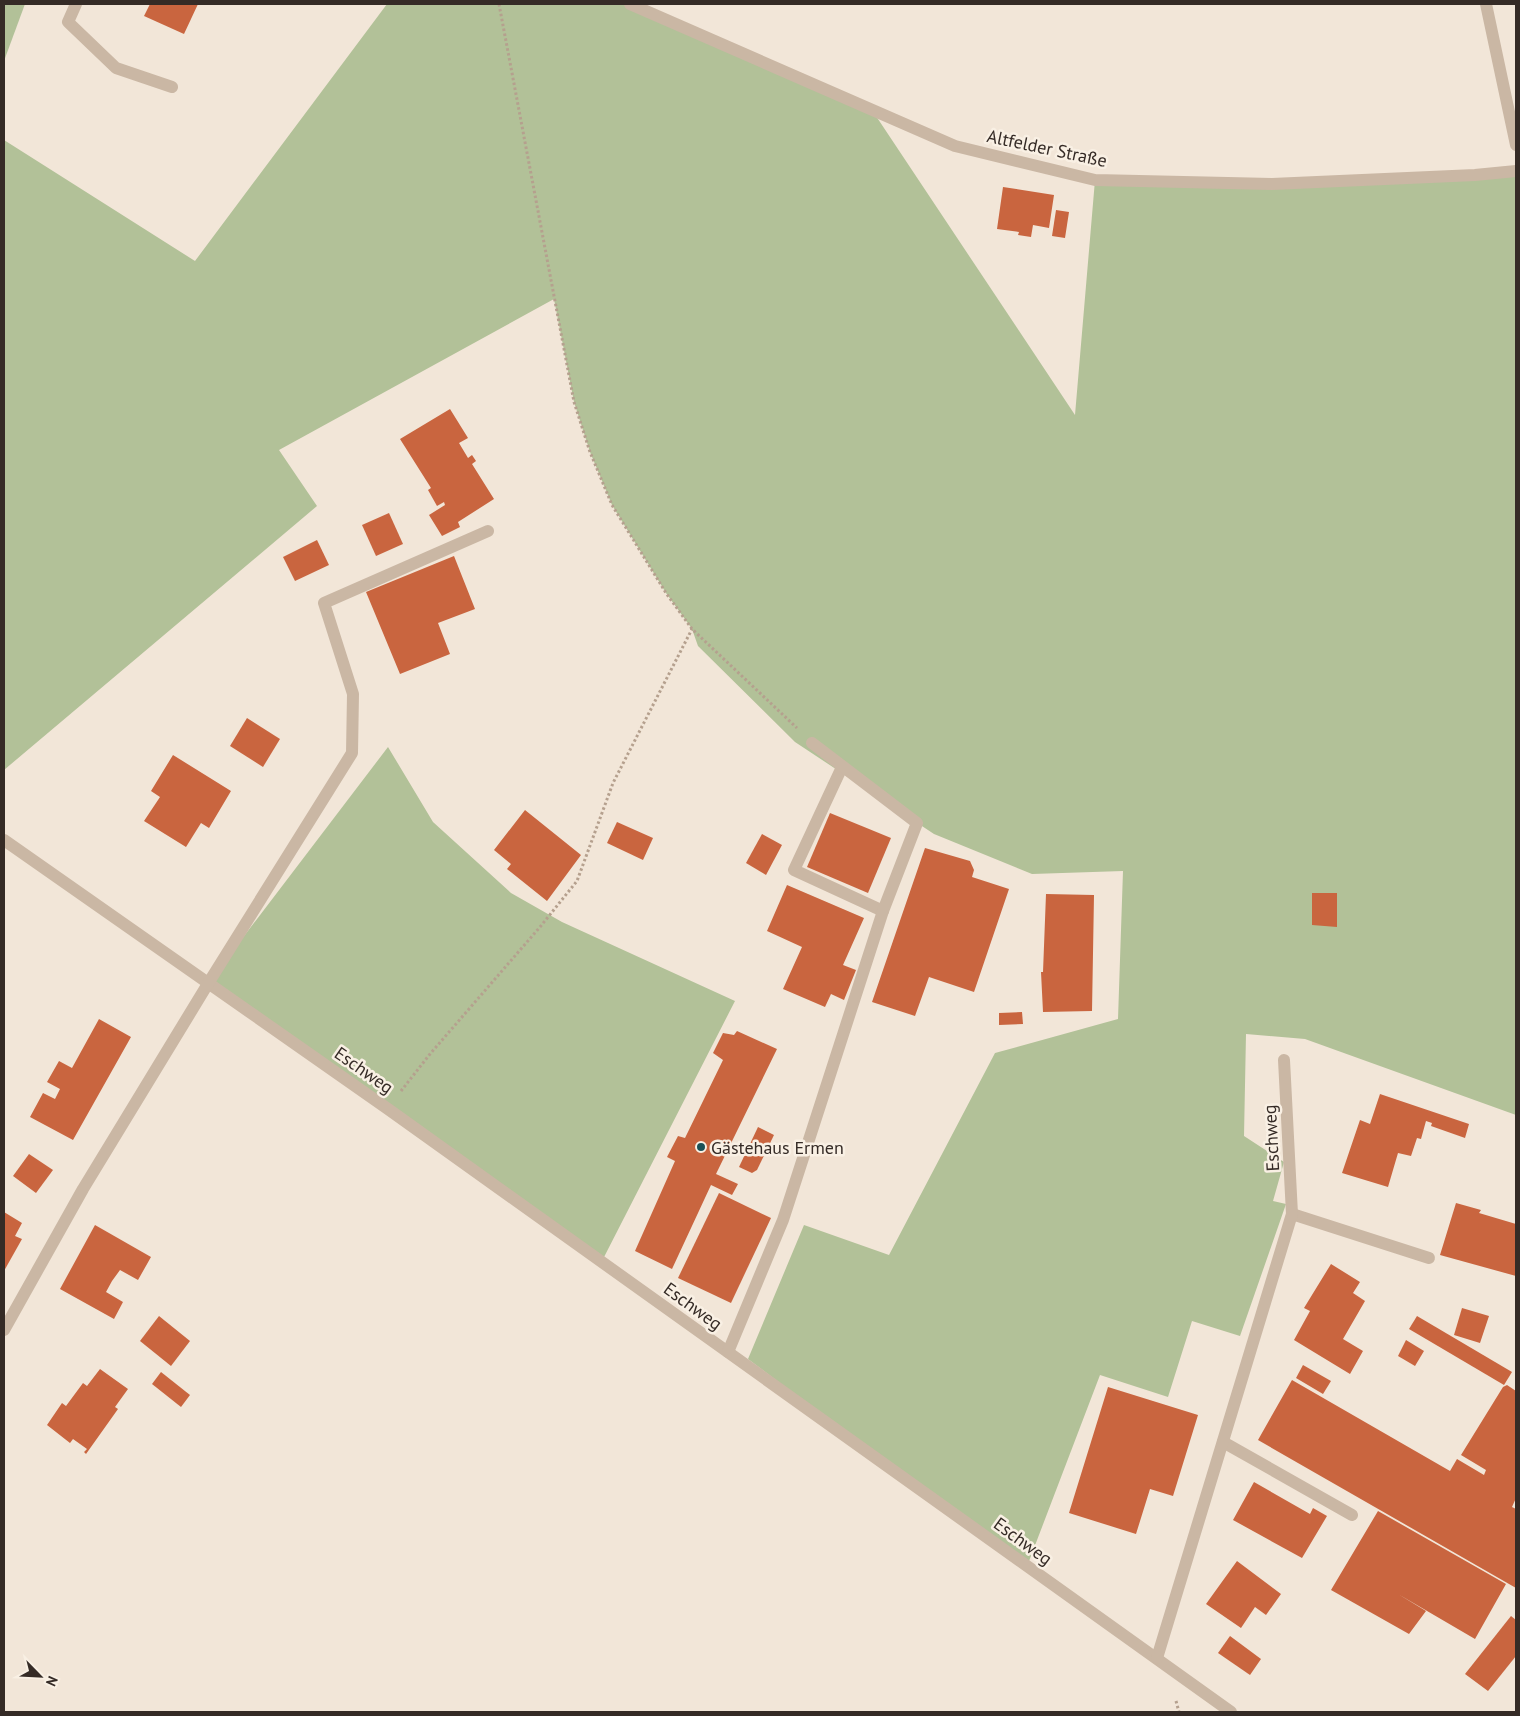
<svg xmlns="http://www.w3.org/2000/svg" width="1520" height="1716" viewBox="0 0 1520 1716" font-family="'PT Sans',sans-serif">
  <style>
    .green { fill: #b2c198 }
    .building { fill: #c9653f }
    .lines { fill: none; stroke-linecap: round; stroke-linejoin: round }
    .path { stroke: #b5a08e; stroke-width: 3; stroke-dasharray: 2.5 2.5; stroke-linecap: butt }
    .minor { stroke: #cab7a4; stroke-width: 12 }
    .poi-dot { fill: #1b5157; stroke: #f9f0e4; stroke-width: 2 }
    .labels { text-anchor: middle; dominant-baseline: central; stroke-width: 5; stroke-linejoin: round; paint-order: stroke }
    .street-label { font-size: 18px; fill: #352b26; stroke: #f9f0e4 }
    .poi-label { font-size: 18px; fill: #352b26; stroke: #f9f0e4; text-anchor: start }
  </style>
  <rect width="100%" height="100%" fill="#f2e6d8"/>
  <g class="green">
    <path d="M4 4H25L4 61Z"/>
    <path d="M387 4H630L872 110 1075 415 1095 180 1272 184 1516 171V1115L1305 1039 1246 1034 1244 1136 1284 1162 1273 1201 1286 1204 1240 1336 1192 1321 1168 1397 1100 1375 1026 1569 748 1359 804 1225 889 1255 995 1053 1118 1019 1123 871 1032 874 934 834 795 742 698 646 692 629 666 593 612 505 590 452 574 402 554 299 279 450 317 506 4 770V140L195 261Z"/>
    <path d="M388 747 433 822 511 893 562 922 735 1001 602 1261 209 982Z"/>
  </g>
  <g class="building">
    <path d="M150 4H198L184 34 144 16Z"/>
    <path d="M1003 187 1054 195 1049 228 1033 225 1031 237 1018 235 1019 232 997 229Z"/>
    <path d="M1056 210 1069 212 1065 238 1052 236Z"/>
    <path d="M450 409 468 438 459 443 468 458 472 455 476 461 472 464 494 499 458 522 460 527 442 536 429 515 445 505 444 502 437 506 428 490 431 488 400 439Z"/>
    <path d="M389 513 403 544 376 556 362 525Z"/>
    <path d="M317 540 329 565 295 581 283 557Z"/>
    <path d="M454 556 475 609 438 623 450 654 400 674 366 592Z"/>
    <path d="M247 718 280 739 263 767 230 746Z"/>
    <path d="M173 755 231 791 209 828 201 823 186 847 144 821 160 797 151 791Z"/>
    <path d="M525 810 581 855 547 901 507 869 511 864 494 850Z"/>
    <path d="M830 813 891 838 868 893 807 867Z"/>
    <path d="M617 822 653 838 643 860 607 843Z"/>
    <path d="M762 834 782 845 766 875 746 863Z"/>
    <path d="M925 848 970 861 974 870 972 877 1009 889 974 992 929 977 915 1016 872 1002Z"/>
    <path d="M787 885 864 918 843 965 856 970 844 1000 831 994 825 1007 783 989 802 947 767 931Z"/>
    <path d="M1312 893H1337V927L1312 925Z"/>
    <path d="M1046 894 1094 895 1092 1011 1043 1012 1041 972H1043Z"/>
    <path d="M1022 1012 1023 1024 999 1025V1013Z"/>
    <path d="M99 1019 131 1037 73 1140 30 1117 43 1093 55 1099 60 1089 47 1082 59 1061 72 1068Z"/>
    <path d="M737 1031 777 1049 716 1174 738 1184 732 1195 711 1185 672 1269 635 1251 675 1161 667 1157 678 1136 685 1138 723 1060 713 1053 723 1033 734 1035Z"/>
    <path d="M1380 1094 1469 1124 1465 1138 1431 1126 1432 1123 1426 1121 1421 1139 1417 1138 1411 1156 1398 1153 1388 1187 1342 1173 1360 1120 1370 1124Z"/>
    <path d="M758 1127 774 1135 757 1170 752 1173 739 1167Z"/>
    <path d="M29 1154 53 1170 36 1193 13 1176Z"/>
    <path d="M719 1193 771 1218 731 1303 678 1278Z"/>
    <path d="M1456 1203 1481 1210 1479 1213 1516 1224V1276L1440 1255Z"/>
    <path d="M4 1212 22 1223 15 1236 22 1239 4 1271Z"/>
    <path d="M95 1225 151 1257 138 1280 120 1270 112 1281 106 1292 123 1302 114 1319 60 1289Z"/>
    <path d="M1331 1264 1360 1282 1353 1293 1365 1301 1343 1339 1363 1351 1350 1374 1294 1340 1310 1311 1304 1308Z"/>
    <path d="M1462 1308 1489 1316 1480 1343 1454 1335Z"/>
    <path d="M159 1316 190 1341 171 1366 140 1341Z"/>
    <path d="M1417 1316 1512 1372 1504 1385 1409 1329Z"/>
    <path d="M1406 1340 1424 1351 1415 1366 1398 1356Z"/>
    <path d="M1303 1365 1331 1381 1323 1394 1296 1378Z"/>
    <path d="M100 1369 128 1389 115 1407 118 1409 86 1454 84 1452 87 1449 73 1439 70 1443 47 1425 62 1403 66 1406 83 1383 87 1386Z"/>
    <path d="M161 1372 190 1395 181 1407 152 1384Z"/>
    <path d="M1292 1380 1450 1471 1457 1459 1484 1475 1486 1470 1461 1455 1503 1387 1507 1385 1516 1391V1498L1512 1507 1516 1509V1588L1258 1440Z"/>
    <path d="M1108 1387 1198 1415 1173 1496 1150 1489 1136 1534 1069 1513Z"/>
    <path d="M1254 1482 1310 1514 1313 1508 1327 1516 1302 1558 1233 1520Z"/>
    <path d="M1378 1511 1506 1584 1475 1639 1398 1594 1426 1611 1409 1634 1331 1590Z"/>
    <path d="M1237 1561 1281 1594 1266 1615 1255 1607 1241 1628 1206 1604Z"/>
    <path d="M1511 1616 1516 1620V1656L1488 1691 1465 1674Z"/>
    <path d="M1230 1636 1261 1659 1250 1675 1218 1653Z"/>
  </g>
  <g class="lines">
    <g class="path">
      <path d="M499 4 574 402 590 452 612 505 666 593 692 629 797 728"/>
      <path d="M401 1091 430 1054 540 927 577 881 613 783 692 629"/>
      <path d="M1176 1701 1179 1712"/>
    </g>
    <g class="minor">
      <path d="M76 4 68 22 116 68 172 87"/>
      <path d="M630 4 955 146 1095 180 1272 184 1475 175 1516 171"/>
      <path d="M1486 4 1516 145"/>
      <path d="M842 767 794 870 883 911"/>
      <path d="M4 840 388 1109 1231 1712"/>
      <path d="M1292 1214 1429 1258"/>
      <path d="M4 1330 83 1189 209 982 352 753 353 694 324 603 488 531"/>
      <path d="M728 1352 783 1220 883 911 917 823 812 743"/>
      <path d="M1223 1442 1352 1515"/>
      <path d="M1157 1658 1292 1214 1284 1060"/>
    </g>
  </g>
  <circle class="poi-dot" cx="701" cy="1147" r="5"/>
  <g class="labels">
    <g class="street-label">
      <text transform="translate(1047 148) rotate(12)">Altfelder Straße</text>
      <text transform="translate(364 1070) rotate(35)">Eschweg</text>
      <text transform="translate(1271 1138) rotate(-93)">Eschweg</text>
      <text transform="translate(693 1306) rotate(36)">Eschweg</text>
      <text transform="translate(1023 1541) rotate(36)">Eschweg</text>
    </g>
    <g class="poi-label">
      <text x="711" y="1147">Gästehaus Ermen</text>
    </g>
  </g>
  <rect width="1520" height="1716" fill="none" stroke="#352b26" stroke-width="10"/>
  <g transform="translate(40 1676) rotate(114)" stroke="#f9f0e4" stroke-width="4" paint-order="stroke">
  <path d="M0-4L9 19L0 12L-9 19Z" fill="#352b26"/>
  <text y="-8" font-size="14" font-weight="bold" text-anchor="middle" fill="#352b26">N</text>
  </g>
</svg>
